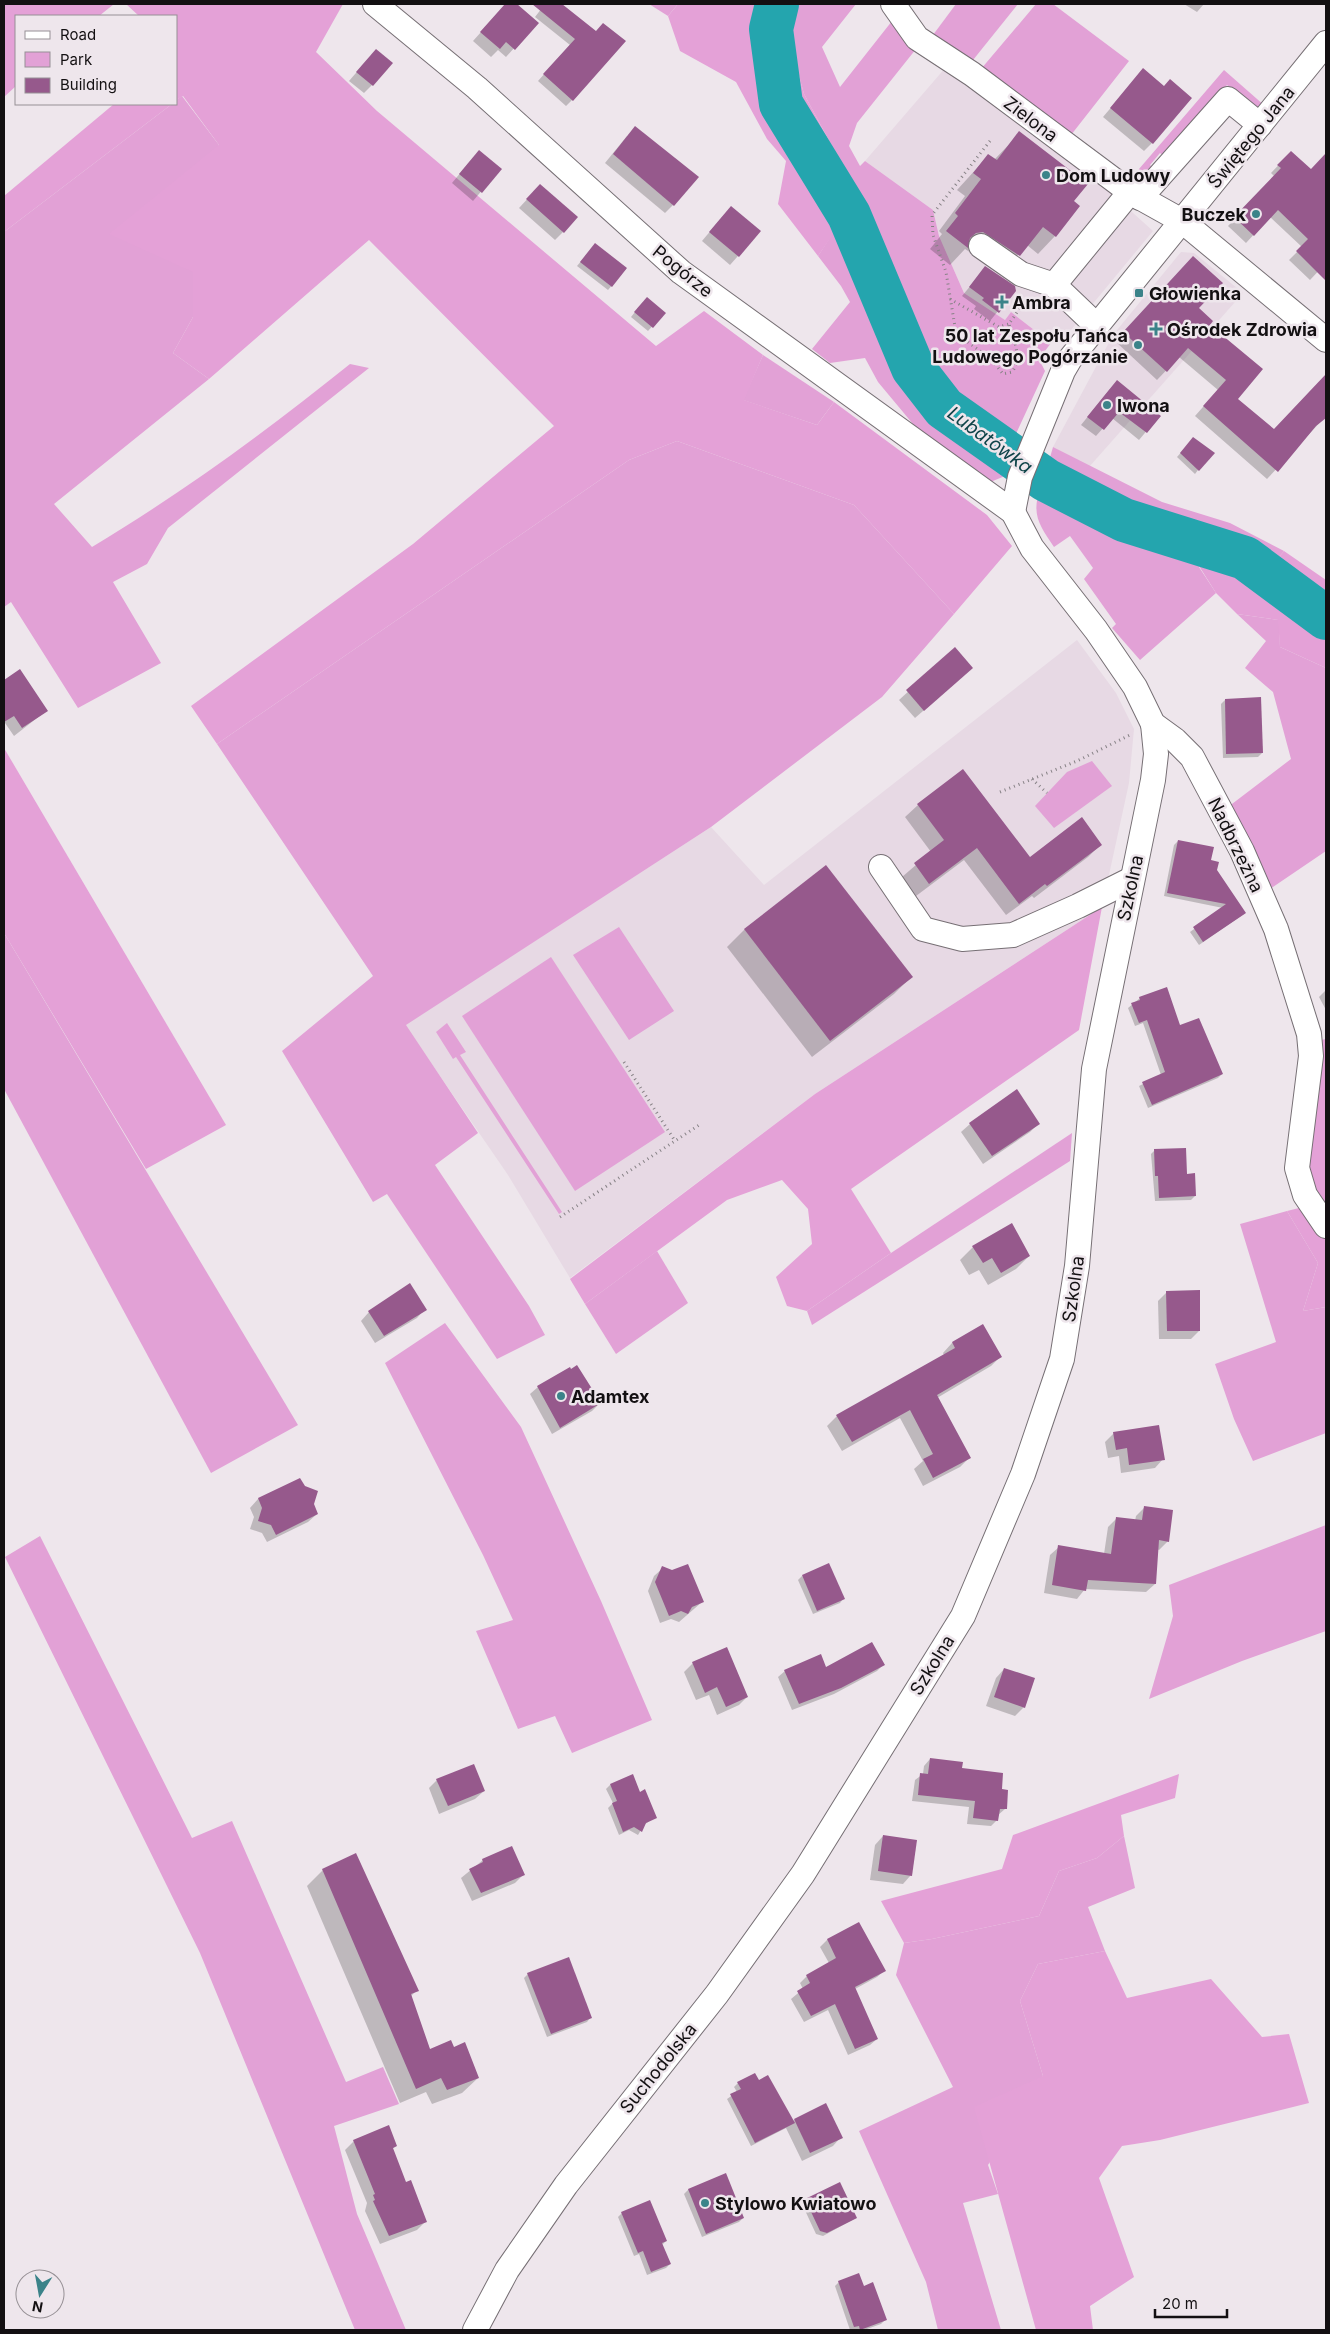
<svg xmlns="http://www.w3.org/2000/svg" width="1330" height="2334" viewBox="0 0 1330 2334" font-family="Inter,sans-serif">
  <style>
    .built { fill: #e7d9e4 }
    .green { fill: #e2a1d6 }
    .forest { fill: #e4a1d7 }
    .shadow { fill: #0003 }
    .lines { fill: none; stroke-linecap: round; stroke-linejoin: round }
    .river { stroke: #24a5ae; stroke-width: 44 }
    .building { fill: #96598c }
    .minor-casing { stroke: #766f74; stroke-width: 26 }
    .path { stroke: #878286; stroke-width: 3; stroke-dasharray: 1 4; stroke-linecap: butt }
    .minor { stroke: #fff; stroke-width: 24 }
    .poi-dot { fill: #3b8389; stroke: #eee6ec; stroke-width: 2 }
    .labels { text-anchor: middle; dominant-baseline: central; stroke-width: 5; stroke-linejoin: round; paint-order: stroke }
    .street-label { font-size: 18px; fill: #131012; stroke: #eee6ec }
    .poi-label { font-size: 18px; font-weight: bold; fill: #131012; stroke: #eee6ec; text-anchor: start }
    .water-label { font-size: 19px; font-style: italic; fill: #0f4449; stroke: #eee6ec }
  </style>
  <rect width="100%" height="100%" fill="#eee6ec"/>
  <g class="built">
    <path d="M946 67 1102 185 1153 231 1062 341 1051 343 1011 312 1005 320 964 293 939 236 933 210 865 161Z"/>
    <path d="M1181 252 1194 253 1243 293 1089 467 1053 447 1113 335Z"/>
    <path d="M1077 640 1116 693 1134 729 1129 783 1102 907 815 1094 570 1278 508 1175 405 1025 711 827 764 885Z"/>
  </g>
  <g class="green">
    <path d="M649 4H678L668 16Z"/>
    <path d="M758 4H856L822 47 840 87 892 21 916 49 857 123 849 146 860 166 865 161 933 210 939 236 964 293 1005 320 1011 312 1051 343 1039 359 1045 371 1014 438 953 398 916 352 863 217 831 167 840 161 804 94 792 50 757 32Z"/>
    <path d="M956 4H1018L969 65 930 39Z"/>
    <path d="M1036 4H1053L1129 61 1071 135 1027 100 990 80 981 69Z"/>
    <path d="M1224 70 1265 106 1256 109 1227 85 1165 157 1160 153 1150 165 1154 169 1144 181 1135 182 1139 169Z"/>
    <path d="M182 96 219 145 193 272V317L173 353 209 379 54 504 92 547C182 493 268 430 350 364L369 368 168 528 147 564 113 582 161 663 78 708 11 602 4 607V232L172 104H176V100Z"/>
    <path d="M813 179 833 202 857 256 888 340 904 374 926 404 948 424 1006 468 1005 476 988 483 923 436 878 382 865 358 830 363 812 349 850 302 841 286 818 256 835 230Z"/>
    <path d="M763 355 834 402 817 425 743 400Z"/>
    <path d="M677 441 854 505 954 614 882 697 711 827 406 1025 478 1133 435 1165 529 1306 545 1335 497 1359 387 1194 373 1202 282 1051 373 976 217 744 629 460Z"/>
    <path d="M1053 447 1162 502 1230 523 1284 551 1270 568 1223 542 1129 512 1061 483 1049 461Z"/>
    <path d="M1040 489 1103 523 1217 561 1199 567 1216 593 1140 660 1112 628 1116 624 1084 579 1093 568 1070 536 1054 547C1040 526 1031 515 1040 489Z"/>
    <path d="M1237 614 1279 620 1280 647 1326 668V851L1270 889 1228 807 1291 759 1273 692 1245 668 1266 641Z"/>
    <path d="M1092 761 1112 786 1054 828 1035 806 1067 772Z"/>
    <path d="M619 927 674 1011 629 1040 573 955Z"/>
    <path d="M4 933 298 1425 211 1473 4 1089Z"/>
    <path d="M551 957 665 1132 575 1191 462 1016Z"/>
    <path d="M447 1023 466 1052 460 1055 562 1212 559 1214 456 1057 453 1059 436 1032Z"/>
    <path d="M1072 1133 1070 1161 812 1325 807 1311 891 1253Z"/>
    <path d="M1287 1211 1318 1263 1303 1311 1326 1307V1433L1253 1461 1234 1419 1215 1364 1276 1342 1240 1224Z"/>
    <path d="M657 1251 688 1303 616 1354 585 1304Z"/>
    <path d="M445 1323 521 1427 601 1601 652 1720 572 1753 555 1716 518 1729 476 1631 513 1620 483 1555 385 1363Z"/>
    <path d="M1326 1525V1631L1242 1661 1149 1699 1173 1616 1169 1585Z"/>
    <path d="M40 1536 192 1838 232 1821 346 2082 383 2067 399 2104 334 2126 357 2214 406 2330H355L200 1953 5 1557Z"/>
    <path d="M1124 1836 1135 1888 1088 1907 1105 1951 1038 1964 1020 2001 1043 2076 988 2165 998 2194 963 2203 1001 2330H938L926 2282 859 2131 953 2087 896 1975 904 1943 932 1939 1039 1916 1059 1871 1097 1858Z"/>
  </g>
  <g class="forest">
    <path d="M4 4H114L99 16H16V86L4 97Z"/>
    <path d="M126 4H343L316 52 377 111 656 346 704 311 763 355 744 400 817 425 834 402 987 515 1012 546 954 614 854 505 677 441 629 460 217 744 191 706 413 544 554 426 369 240 209 379 173 353 193 317V272L109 234 219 145 183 96 176 100V16H139Z"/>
    <path d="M678 4H758L757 32 792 50 804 94 840 161 813 179 836 230 818 256 778 204 786 161 767 139 736 82 680 51 668 16Z"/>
    <path d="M114 104H172L4 232V196Z"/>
    <path d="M1284 551 1326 580V668L1280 647 1278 620 1237 614 1216 593 1199 566 1217 561 1258 582Z"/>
    <path d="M4 748 226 1125 146 1169 4 933Z"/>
    <path d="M1102 907 1079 1030 851 1189 891 1253 807 1311 787 1306 776 1277 812 1244 808 1209 782 1180 727 1200 585 1304 570 1279 815 1094Z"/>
    <path d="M1326 1039V1213L1304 1167 1319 1089 1321 1040Z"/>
    <path d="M1303 1207 1326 1237V1307L1303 1311 1318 1263 1287 1211Z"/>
    <path d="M1179 1774 1175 1798 1121 1815 1124 1836 1097 1858 1059 1871 1039 1916 932 1939 904 1943 881 1901 1002 1869 1013 1835Z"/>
    <path d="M1105 1951 1127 1998 1211 1979 1262 2037 1289 2034 1309 2103 1160 2140 1122 2146 1099 2178 1134 2277 1090 2306 1093 2330H1036L974 2107 1043 2076 1020 2001 1038 1964Z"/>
  </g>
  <g class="shadow">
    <path d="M506 4H515L537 23 506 57 498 50 491 57 473 41Z"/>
    <path d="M545 4H560L595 32 572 100 566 106 538 81 570 45 535 17Z"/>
    <path d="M1184 4H1204L1197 12Z"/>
    <path d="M368 59 372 85 364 93 349 81Z"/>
    <path d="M1143 70 1152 143 1144 151 1103 117Z"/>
    <path d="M1020 133 1072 201 1078 206 1055 236 1038 254 1027 245 1002 273 965 249 950 265 930 249 942 234 939 231 965 196 957 190 988 156 994 160Z"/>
    <path d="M627 136 673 205 665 213 605 163Z"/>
    <path d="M1291 152 1311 171 1324 157 1326 159V263L1310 280 1289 260 1302 247 1270 217 1246 243 1228 226 1275 177 1271 173Z"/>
    <path d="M471 160 500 169 473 201 452 183Z"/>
    <path d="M532 194 563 232 555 240 519 208Z"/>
    <path d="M723 216 760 231 730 265 702 241Z"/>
    <path d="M592 248 626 269 608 290 577 266Z"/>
    <path d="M986 267 1015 290 990 321 974 309 976 306 962 296Z"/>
    <path d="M1184 267 1198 309 1208 325 1236 399 1274 431 1321 381 1326 385V416L1267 479 1195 416 1218 390 1179 357 1157 380 1116 342Z"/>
    <path d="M643 302 664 313 648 331 631 317Z"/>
    <path d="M1110 389 1159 416 1139 440 1112 418 1096 436 1081 425Z"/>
    <path d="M1190 442 1198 470 1195 474 1177 457Z"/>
    <path d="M955 649 963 676 915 718 899 700Z"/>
    <path d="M19 671 46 711 14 736 5 723 4 724V681Z"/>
    <path d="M1225 700 1262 753 1258 757 1223 758 1221 704Z"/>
    <path d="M918 805 1029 859 1101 844 1088 857 1034 898 1032 896 1006 915 964 860 916 896 902 877 931 852 905 817Z"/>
    <path d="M1178 841 1209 861 1245 913 1199 945 1190 932 1223 908 1164 896 1174 845Z"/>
    <path d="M826 867 911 977 894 994 812 1057 727 947 744 930Z"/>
    <path d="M1326 990V1010L1319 997Z"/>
    <path d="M1140 998 1179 1027 1222 1074 1218 1078 1148 1108 1139 1086 1161 1075 1143 1023 1135 1026 1128 1008Z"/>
    <path d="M1017 1091 1038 1124 1030 1132 983 1164 961 1132 970 1124Z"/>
    <path d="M1155 1150 1186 1175 1195 1196 1191 1200 1155 1201 1151 1154Z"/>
    <path d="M973 1247 1029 1256 1016 1269 988 1285 979 1270 969 1275 960 1260Z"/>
    <path d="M1167 1292 1199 1331 1191 1339H1159L1158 1301Z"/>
    <path d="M425 1309 417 1318 375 1343 361 1321 369 1312Z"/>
    <path d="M982 1326 1000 1357 991 1366 937 1398 969 1458 960 1467 923 1486 914 1469 923 1461 900 1418 842 1451 827 1426 837 1416 944 1355 943 1353 952 1343Z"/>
    <path d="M538 1387 600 1403 592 1411 552 1434 530 1394Z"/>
    <path d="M1114 1433 1163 1459 1155 1468 1121 1473 1119 1456 1108 1458 1105 1442Z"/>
    <path d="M300 1479 317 1514 308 1522 267 1542 262 1533 250 1529 254 1517 250 1508 258 1499Z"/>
    <path d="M1144 1508 1168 1541 1159 1550 1157 1549 1155 1584 1146 1592 1085 1589 1077 1599 1044 1593 1050 1555 1059 1547 1104 1554 1108 1527 1116 1519 1135 1521 1136 1516Z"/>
    <path d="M663 1568 702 1602 679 1622 671 1619 660 1623 648 1591 654 1576Z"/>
    <path d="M802 1576 843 1599 840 1603 813 1614 798 1580Z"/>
    <path d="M726 1649 747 1697 739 1705 717 1715 709 1695 696 1700 684 1672 693 1663Z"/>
    <path d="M883 1665 877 1671 834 1694 792 1710 778 1677 785 1671Z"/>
    <path d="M1004 1669 1024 1707 1015 1716 986 1706 996 1678Z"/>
    <path d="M930 1759 1000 1790 1005 1809 998 1815 997 1820 991 1826 967 1824 969 1807 912 1801 915 1780 923 1774 924 1766Z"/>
    <path d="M437 1780 484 1791 475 1799 439 1814 429 1788Z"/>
    <path d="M610 1785 639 1793 655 1817 644 1825 638 1835 629 1830 619 1835 608 1808 613 1803 606 1789Z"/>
    <path d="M883 1836 911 1875 903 1884 870 1880 875 1845Z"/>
    <path d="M356 1855 417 1990 410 1997 430 2050 454 2049 465 2044 478 2078 462 2093 432 2104 426 2092 400 2103 307 1886 323 1870Z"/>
    <path d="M483 1860 524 1874 515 1883 472 1901 461 1878Z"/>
    <path d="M858 1923 884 1971 877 1977 855 1989 877 2039 870 2045 848 2055 828 2010 804 2022 791 1999 803 1989 800 1983 807 1976 829 1963 820 1947 827 1940Z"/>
    <path d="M528 1974 590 2018 587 2022 547 2037 524 1978Z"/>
    <path d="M759 2082 793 2121 794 2120 841 2137 833 2146 802 2161 786 2128 751 2146 727 2099 737 2092 734 2087 738 2083Z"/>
    <path d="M354 2141 396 2146 392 2149 406 2184 425 2222 417 2230 380 2244 365 2211 367 2203 345 2150Z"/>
    <path d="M725 2175 743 2218 739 2222 702 2237 684 2194 688 2190Z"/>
    <path d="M806 2200 856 2218 823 2236 816 2234 802 2204Z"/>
    <path d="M622 2213 666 2241 662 2245 670 2264 666 2268 647 2275 639 2254 634 2256 618 2217Z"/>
    <path d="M839 2282 863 2288 885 2320 881 2324 864 2330H850L835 2286Z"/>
  </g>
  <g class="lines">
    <path class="river" d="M777 4 771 29 781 104 849 215 913 368 944 408 1046 480 1124 520 1245 558 1326 618"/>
  </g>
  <g class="building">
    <path d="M505 4H517L539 23 515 50 506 42 500 49 480 32Z"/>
    <path d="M532 4H562L596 31 603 23 626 41 573 101 543 74 575 39Z"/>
    <path d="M376 49 393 63 373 86 356 72Z"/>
    <path d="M1143 68 1164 86 1170 79 1192 98 1153 144 1110 108Z"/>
    <path d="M635 126 699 177 674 206 613 154Z"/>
    <path d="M1019 131 1088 184 1074 201 1080 206 1056 237 1043 227 1020 256 983 232 976 233 970 238 968 248 946 231 958 216 955 213 981 179 973 173 988 154 997 160Z"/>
    <path d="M479 150 502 169 482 193 459 174Z"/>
    <path d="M1291 151 1311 169 1326 153V281L1296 251 1308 239 1278 210 1254 236 1234 217 1281 168 1277 165Z"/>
    <path d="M540 184 578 217 564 233 526 199Z"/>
    <path d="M731 206 761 231 739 257 709 232Z"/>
    <path d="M595 243 627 268 612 287 580 262Z"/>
    <path d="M1193 256 1223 283 1199 308 1213 321 1210 325 1263 369 1238 399 1274 429 1326 374V418L1316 426 1278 472 1203 406 1226 380 1188 348 1167 372 1123 332Z"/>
    <path d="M985 266 1015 286 1016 291 999 313 982 300 984 298 969 287Z"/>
    <path d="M647 297 666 313 653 328 634 312Z"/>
    <path d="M1117 380 1161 416 1147 433 1119 412 1104 430 1087 417Z"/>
    <path d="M1193 437 1215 453 1199 471 1180 453Z"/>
    <path d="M955 647 973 668 924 711 906 690Z"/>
    <path d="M20 669 48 711 22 728 14 716 4 722V680Z"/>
    <path d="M1261 697 1263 753 1226 754 1225 699Z"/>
    <path d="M963 769 1030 857 1082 817 1102 845 1047 886 1045 884 1019 904 977 848 929 884 914 863 944 840 917 804Z"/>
    <path d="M1178 840 1214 847 1211 860 1219 862 1217 870 1246 913 1203 942 1193 927 1226 904 1167 893Z"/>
    <path d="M826 865 913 977 830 1041 744 929Z"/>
    <path d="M1167 987 1180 1025 1199 1018 1223 1074 1152 1105 1142 1082 1165 1072 1147 1020 1139 1023 1131 1003 1140 1000 1139 997Z"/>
    <path d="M1017 1089 1040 1124 992 1156 969 1123Z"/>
    <path d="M1186 1148 1187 1174 1195 1173 1196 1196 1159 1198 1158 1176H1155L1154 1149Z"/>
    <path d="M1012 1223 1030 1256 1001 1273 992 1258 983 1263 972 1246Z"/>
    <path d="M410 1283 427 1310 384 1336 368 1311Z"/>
    <path d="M1200 1290V1331H1167L1166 1291Z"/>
    <path d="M983 1324 1002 1357 937 1395 971 1458 933 1478 923 1459 933 1454 910 1410 852 1442 836 1415 955 1348 952 1342Z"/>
    <path d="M577 1365 601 1403 560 1428 537 1386 570 1367 571 1369Z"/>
    <path d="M1159 1425 1165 1460 1129 1465 1127 1448 1116 1450 1113 1432Z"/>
    <path d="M300 1478 305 1486 318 1491 314 1504 318 1514 276 1535 271 1525 258 1521 262 1508 258 1498Z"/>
    <path d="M1144 1506 1173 1510 1169 1542 1159 1540 1156 1584 1088 1580 1086 1591 1052 1585 1058 1545 1111 1554 1116 1517 1142 1520Z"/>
    <path d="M829 1563 845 1599 817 1611 802 1575Z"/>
    <path d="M688 1564 704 1602 692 1607 688 1614 681 1611 669 1616 655 1582 662 1566 672 1570Z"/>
    <path d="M872 1642 885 1665 841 1688 799 1704 784 1670 821 1654 826 1667Z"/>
    <path d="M727 1647 748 1697 726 1707 717 1687 705 1693 692 1662Z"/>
    <path d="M1004 1668 1035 1678 1025 1708 994 1697Z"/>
    <path d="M930 1758 963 1762 962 1768 1003 1773 1002 1789 1008 1790 1007 1809H1000L998 1821 973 1818 975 1801 918 1795 920 1773 928 1774Z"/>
    <path d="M474 1764 485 1791 448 1806 436 1779Z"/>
    <path d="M633 1774 640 1792 645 1789 657 1818 646 1823 642 1832 634 1827 623 1832 612 1803 617 1801 610 1784Z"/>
    <path d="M883 1835 917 1840 912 1876 878 1871Z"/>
    <path d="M512 1846 525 1875 481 1893 469 1869 483 1862 482 1859Z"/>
    <path d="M356 1853 419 1991 411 1994 430 2049 451 2040 454 2047 465 2042 479 2078 447 2090 441 2078 416 2089 322 1869Z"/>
    <path d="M859 1922 886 1971 855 1987 878 2039 855 2049 835 2004 811 2016 797 1991 810 1983 806 1975 836 1958 827 1939Z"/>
    <path d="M569 1957 592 2018 551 2034 527 1973Z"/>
    <path d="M755 2073 759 2080 768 2075 795 2123 755 2143 730 2094 741 2089 737 2082Z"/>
    <path d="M826 2103 843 2138 810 2153 794 2119Z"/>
    <path d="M389 2125 397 2146 393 2148 406 2182 411 2180 427 2222 389 2236 373 2201 375 2200 373 2195 375 2194 353 2140Z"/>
    <path d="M726 2173 744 2218 706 2234 688 2189Z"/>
    <path d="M840 2182 857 2218 827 2233 820 2231 805 2199Z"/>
    <path d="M650 2200 667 2241 662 2243 671 2264 651 2272 643 2251 638 2253 621 2212Z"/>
    <path d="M859 2273 864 2286 873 2282 887 2320 860 2330 859 2326 854 2327 838 2281Z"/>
  </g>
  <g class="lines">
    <g class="minor-casing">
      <g id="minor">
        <path d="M375 4 477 88 681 272 1013 512 1032 548 1096 630 1135 687 1153 724 1175 740 1192 757 1242 851 1276 929 1309 1034 1311 1056 1297 1168 1305 1195 1326 1226"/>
        <path d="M893 4 917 38 972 74 1130 192 1182 221 1326 340"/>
        <path d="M1140 198 1228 99 1260 125"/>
        <path d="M981 246 1021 274 1054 285 1097 326"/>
        <path d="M1054 285 1130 192"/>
        <path d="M1013 512 1020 477 1063 371 1070 359 1326 43"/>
        <path d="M881 867 923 929 962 939 1013 935 1078 906 1132 879"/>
        <path d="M475 2330 507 2270 566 2185 717 1994 803 1874 963 1616 1023 1474 1062 1359 1077 1266 1094 1069 1153 780 1156 754 1153 724"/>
      </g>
    </g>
    <g class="path">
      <path d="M990 141 932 215 933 235 946 272 956 333 992 360 1003 374 1012 372C1023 357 1013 339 1009 324L1022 305"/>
      <path d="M950 299 999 327 1009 324"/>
      <path d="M1032 779 1047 793"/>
      <path d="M1000 792 1077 761 1130 735"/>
      <path d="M624 1062 675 1141"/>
      <path d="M560 1217 699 1125"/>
    </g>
    <use href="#minor" class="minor"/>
  </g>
  <g class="poi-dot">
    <circle cx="1046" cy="175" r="5"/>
    <circle cx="1256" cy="214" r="5"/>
    <rect x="1134" y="288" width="10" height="10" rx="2.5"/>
    <path d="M999.5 294.5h5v5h5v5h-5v5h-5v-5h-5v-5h5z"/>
    <path d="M1153.5 321.5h5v5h5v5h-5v5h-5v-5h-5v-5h5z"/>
    <circle cx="1138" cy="345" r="5"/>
    <circle cx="1107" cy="405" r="5"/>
    <circle cx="561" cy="1396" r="5"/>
    <circle cx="705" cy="2203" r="5"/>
  </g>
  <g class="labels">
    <g class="street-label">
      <text transform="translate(1031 119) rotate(37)">Zielona</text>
      <text transform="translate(1251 137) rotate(-51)">Świętego Jana</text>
      <text transform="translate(683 271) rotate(39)">Pogórze</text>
      <text transform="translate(1236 845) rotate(64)">Nadbrzeżna</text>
      <text transform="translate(1130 888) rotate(-78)">Szkolna</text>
      <text transform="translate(1073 1289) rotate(-82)">Szkolna</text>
      <text transform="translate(932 1665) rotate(-58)">Szkolna</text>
      <text transform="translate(658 2068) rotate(-51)">Suchodolska</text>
    </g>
    <g class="poi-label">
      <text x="1056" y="175">Dom Ludowy</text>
      <text x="1246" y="214" text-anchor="end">Buczek</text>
      <text x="1149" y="293">Głowienka</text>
      <text x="1012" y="302">Ambra</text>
      <text x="1167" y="329">Ośrodek Zdrowia</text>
      <text x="1128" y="335" text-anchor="end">50 lat Zespołu Tańca<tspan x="1128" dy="21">Ludowego Pogórzanie</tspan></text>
      <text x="1117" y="405">Iwona</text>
      <text x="571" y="1396">Adamtex</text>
      <text x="715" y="2203">Stylowo Kwiatowo</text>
    </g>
    <g class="water-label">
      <text transform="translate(990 440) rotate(36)">Lubatówka</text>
    </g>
  </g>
  <rect width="1330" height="2334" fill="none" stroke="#131012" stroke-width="10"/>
  <rect x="15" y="15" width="162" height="90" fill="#eee6ec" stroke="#969095"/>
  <rect x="25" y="31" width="25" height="8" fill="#ffffff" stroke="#969095"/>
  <text x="60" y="40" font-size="15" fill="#131012">Road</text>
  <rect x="25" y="52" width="25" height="15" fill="#e2a1d6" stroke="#969095"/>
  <text x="60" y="65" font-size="15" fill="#131012">Park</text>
  <rect x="25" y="78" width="25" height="15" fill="#96598c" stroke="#969095"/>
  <text x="60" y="90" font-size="15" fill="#131012">Building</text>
  <g transform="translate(40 2294) rotate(191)"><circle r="24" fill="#eee6ec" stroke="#969095"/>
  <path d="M0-4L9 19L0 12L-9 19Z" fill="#3b8389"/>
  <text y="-8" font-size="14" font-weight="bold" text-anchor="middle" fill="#131012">N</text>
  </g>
  <path d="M1155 2309v8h72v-8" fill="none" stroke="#131012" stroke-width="2.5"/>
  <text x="1162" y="2309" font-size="15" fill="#131012" stroke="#eee6ec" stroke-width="4" paint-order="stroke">20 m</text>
</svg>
